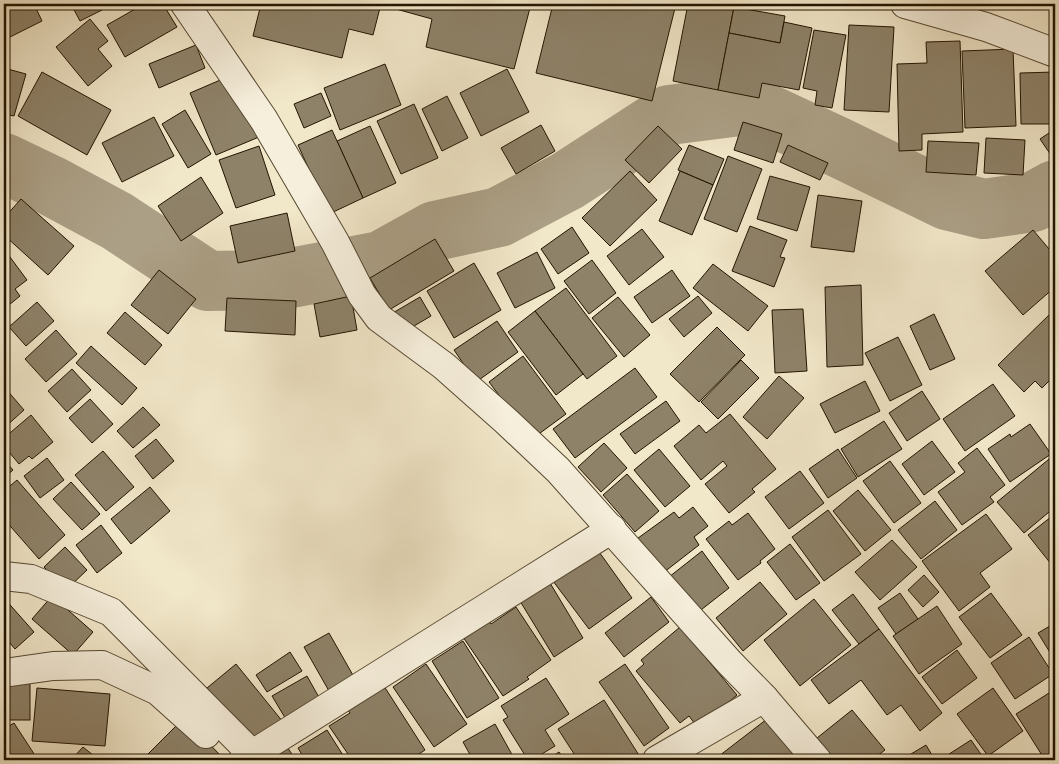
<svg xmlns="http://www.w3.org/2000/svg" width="1059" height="764" viewBox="0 0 1059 764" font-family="'IM FELL Great Primer',serif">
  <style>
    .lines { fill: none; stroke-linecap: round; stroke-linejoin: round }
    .river { stroke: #ab9f85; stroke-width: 60 }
    .building { fill: #8e8269; stroke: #231400 }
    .minor-casing { stroke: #564932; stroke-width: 30 }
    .minor { stroke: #f6efdc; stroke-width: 28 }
  </style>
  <rect width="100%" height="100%" fill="#f1e7c9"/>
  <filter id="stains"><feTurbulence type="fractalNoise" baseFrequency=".004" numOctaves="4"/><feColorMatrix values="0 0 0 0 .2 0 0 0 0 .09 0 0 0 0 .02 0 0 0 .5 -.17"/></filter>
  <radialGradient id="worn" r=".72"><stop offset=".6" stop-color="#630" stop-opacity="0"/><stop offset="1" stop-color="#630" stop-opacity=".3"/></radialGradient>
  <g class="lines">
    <path class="river" d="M4 163 50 185 117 221 208 281 280 280 381 261 435 231 499 217 567 181 669 115 748 105 838 147 947 200 984 209 1033 202 1055 190"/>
  </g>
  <g class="building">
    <path d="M4 4H34L42 21 8 38 4 30Z"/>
    <path d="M71 4H114L80 21Z"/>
    <path d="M144 4H163L177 27 125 57 107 25Z"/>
    <path d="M261 4H381L373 35 349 29 342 58 253 36Z"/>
    <path d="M397 4H531L514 69 426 47 432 19 396 9Z"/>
    <path d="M553 4H676L652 101 536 73Z"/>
    <path d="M688 4H719L734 7 718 90 673 81Z"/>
    <path d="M734 7 785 16 780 43 729 33Z"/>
    <path d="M90 19 108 41 98 49 112 66 88 86 56 47Z"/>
    <path d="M784 22 812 28 799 90 762 83 759 98 718 90 729 33 780 43Z"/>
    <path d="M849 25 894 27 889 112 844 110Z"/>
    <path d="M814 30 846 35 832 108 815 105 817 91 803 88Z"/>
    <path d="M960 41 963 132 922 134V150L899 151 897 64 927 63 926 42Z"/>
    <path d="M196 45 205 68 159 88 149 64Z"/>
    <path d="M1013 49 1016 126 965 128 962 51Z"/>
    <path d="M385 64 401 105 340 130 324 88Z"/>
    <path d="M4 68 26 74 14 116 4 114Z"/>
    <path d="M507 69 529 112 481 136 460 93Z"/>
    <path d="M42 72 111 110 87 155 18 116Z"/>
    <path d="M1055 72V124H1021L1020 73Z"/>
    <path d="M232 75 259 137 216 155 190 93Z"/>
    <path d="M321 93 331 116 304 128 294 104Z"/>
    <path d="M447 96 468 138 442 151 422 109Z"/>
    <path d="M414 104 438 158 401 174 377 121Z"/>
    <path d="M185 110 211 154 188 168 162 124Z"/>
    <path d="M154 117 174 156 122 182 102 143Z"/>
    <path d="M743 122 782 134 773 163 734 150Z"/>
    <path d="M541 125 555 151 516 174 501 148Z"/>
    <path d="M370 126 396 183 363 198 337 141Z"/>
    <path d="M658 126 682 149 649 183 625 160Z"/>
    <path d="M1055 129V161L1040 139Z"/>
    <path d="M332 130 363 198 329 214 298 145Z"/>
    <path d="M986 138 1025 140 1023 175 984 173Z"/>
    <path d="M928 141 979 143 976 175 926 172Z"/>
    <path d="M689 145 724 159 713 185 678 170Z"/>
    <path d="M788 145 828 163 820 180 780 162Z"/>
    <path d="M259 146 275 195 236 208 219 160Z"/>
    <path d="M728 156 762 169 737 232 704 219Z"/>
    <path d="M630 171 657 200 610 246 582 218Z"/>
    <path d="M680 171 713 185 692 235 659 221Z"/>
    <path d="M770 176 810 187 797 231 757 219Z"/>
    <path d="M201 177 223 213 181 241 158 206Z"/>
    <path d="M818 195 862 201 854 252 811 247Z"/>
    <path d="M21 199 74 246 48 275 4 235V218Z"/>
    <path d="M287 213 295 251 238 263 230 226Z"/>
    <path d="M750 226 787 240 780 257 785 258 774 287 732 271Z"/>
    <path d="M572 227 589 253 558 274 541 249Z"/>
    <path d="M642 229 664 257 629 285 607 256Z"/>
    <path d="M1033 230 1055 256V287L1023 315 985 271Z"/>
    <path d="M435 239 454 271 389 310 370 278Z"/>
    <path d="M4 249 27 280 15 289 20 296 4 309Z"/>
    <path d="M537 252 555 288 515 308 497 273Z"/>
    <path d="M592 260 616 293 589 314 564 281Z"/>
    <path d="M474 263 501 310 454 338 427 291Z"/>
    <path d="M713 264 768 306 748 331 693 288Z"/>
    <path d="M159 270 196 299 168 334 131 305Z"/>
    <path d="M672 270 690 296 652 323 634 297Z"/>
    <path d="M861 285 863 365 827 367 825 287Z"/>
    <path d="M566 288 617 356 587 379 535 311Z"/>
    <path d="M351 296 357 330 320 337 314 304Z"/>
    <path d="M698 296 712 313 684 337 669 319Z"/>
    <path d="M420 297 431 316 402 333 391 314Z"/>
    <path d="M618 297 650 335 624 357 592 318Z"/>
    <path d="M227 298 296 301 295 335 225 331Z"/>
    <path d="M37 302 54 321 26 346 9 327Z"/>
    <path d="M803 309 807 371 775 373 772 310Z"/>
    <path d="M535 311 583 374 556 395 508 332Z"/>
    <path d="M125 312 162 345 145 365 107 333Z"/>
    <path d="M1051 313 1055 318V375L1042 388 1035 381 1024 392 998 365Z"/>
    <path d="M934 314 955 359 930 370 910 326Z"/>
    <path d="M497 321 518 352 476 382 454 350Z"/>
    <path d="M717 327 745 355 699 402 670 374Z"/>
    <path d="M56 330 77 354 46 382 25 359Z"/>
    <path d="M898 337 922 385 890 401 865 353Z"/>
    <path d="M91 346 137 388 122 405 76 363Z"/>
    <path d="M523 356 566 414 532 439 489 382Z"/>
    <path d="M741 360 759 378 718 419 701 402Z"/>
    <path d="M635 368 657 397 575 458 553 429Z"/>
    <path d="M72 369 91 390 67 412 48 391Z"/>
    <path d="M779 376 804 398 767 439 743 417Z"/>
    <path d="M865 381 880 411 835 433 820 404Z"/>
    <path d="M993 384 1015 416 965 451 943 419Z"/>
    <path d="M6 389 24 410 4 428V391Z"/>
    <path d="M922 391 940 419 907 441 889 413Z"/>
    <path d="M90 399 113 424 92 443 69 418Z"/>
    <path d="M666 401 680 421 635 454 620 434Z"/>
    <path d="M143 407 160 425 133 448 117 431Z"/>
    <path d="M730 414 776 469 752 489 755 492 729 513 705 484 727 466 723 461 701 480 674 446 699 425 706 433Z"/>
    <path d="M31 415 53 442 32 459 29 456 19 464 4 446V438Z"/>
    <path d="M884 421 902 449 858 477 841 449Z"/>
    <path d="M1030 424 1051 454 1010 482 988 449 1010 434 1011 437Z"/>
    <path d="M156 439 174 461 153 479 135 456Z"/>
    <path d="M932 441 955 472 924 495 902 464Z"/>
    <path d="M604 443 627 468 601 492 578 467Z"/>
    <path d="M977 448 1005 485 990 497 994 502 962 525 938 492 965 472 958 463Z"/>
    <path d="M659 449 690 486 665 507 634 470Z"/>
    <path d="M838 449 857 478 828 498 809 469Z"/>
    <path d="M103 451 134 487 106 511 75 475Z"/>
    <path d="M1054 455 1055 457V507L1024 533 997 502Z"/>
    <path d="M47 458 64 480 40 498 24 476Z"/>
    <path d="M4 460 13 470 4 478Z"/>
    <path d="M890 461 921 503 894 523 863 481Z"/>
    <path d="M800 471 824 503 789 529 765 497Z"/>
    <path d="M627 474 659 511 635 532 603 495Z"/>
    <path d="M17 480 65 535 39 559 4 519V491Z"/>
    <path d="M71 482 100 514 82 530 53 499Z"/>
    <path d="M150 487 170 511 131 544 111 519Z"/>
    <path d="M858 490 891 530 865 551 833 511Z"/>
    <path d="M935 501 957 530 921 559 898 530Z"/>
    <path d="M693 507 708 526 694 537 699 545 659 576 634 541 674 512 679 518Z"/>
    <path d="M828 510 861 554 824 581 792 537Z"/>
    <path d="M748 513 775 549 760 561 761 563 738 580 706 539 729 521 732 525Z"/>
    <path d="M986 514 1012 549 980 573 990 587 959 611 922 561Z"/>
    <path d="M1051 517 1055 522V569L1028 535Z"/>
    <path d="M101 525 122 553 97 573 76 545Z"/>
    <path d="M892 540 917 567 880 600 855 572Z"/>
    <path d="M790 544 820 583 796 600 767 562Z"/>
    <path d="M65 547 87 570 66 590 44 567Z"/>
    <path d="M597 549 632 598 589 629 553 581Z"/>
    <path d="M702 551 729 588 697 613 669 577Z"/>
    <path d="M924 575 939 592 923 607 908 590Z"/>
    <path d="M760 582 787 614 743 651 716 618Z"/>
    <path d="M550 583 583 638 554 657 520 601Z"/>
    <path d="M900 593 918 619 896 634 878 608Z"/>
    <path d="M991 593 1022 635 990 658 959 617Z"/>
    <path d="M853 594 879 629 859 644 832 610Z"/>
    <path d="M52 596 93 632 73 655 32 619Z"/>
    <path d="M651 597 669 622 624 657 605 633Z"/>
    <path d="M4 598 34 632 15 649 4 636Z"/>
    <path d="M814 599 851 645 800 686 764 640Z"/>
    <path d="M937 606 962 644 919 674 893 636Z"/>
    <path d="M516 607 551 660 527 677 529 679 503 696 463 637 489 620 491 624Z"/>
    <path d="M1055 623V659H1054L1038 633Z"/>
    <path d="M680 627 737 695 698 728 689 716 680 723 636 671 644 664 641 660Z"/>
    <path d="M879 629 942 713 920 731 901 705 887 715 861 680 829 704 811 680Z"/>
    <path d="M329 633 354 677 329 691 304 647Z"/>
    <path d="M1029 637 1053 674 1015 699 991 663Z"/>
    <path d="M463 641 499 698 467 718 432 661Z"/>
    <path d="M957 650 977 678 942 704 922 677Z"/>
    <path d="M290 652 302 671 267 692 256 675Z"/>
    <path d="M236 664 283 722 254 745 207 688Z"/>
    <path d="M426 664 467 724 434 747 393 687Z"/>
    <path d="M625 664 669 728 644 746 599 682Z"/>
    <path d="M307 676 321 701 287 721 272 696Z"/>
    <path d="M546 678 569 714 545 730 555 746 532 760H528L503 720 508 717 501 706Z"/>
    <rect x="4" y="683" width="26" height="37"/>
    <path d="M382 683 425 750 410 760H352L329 726 350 713 346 707Z"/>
    <path d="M37 688 110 694 105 746 32 741Z"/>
    <path d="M993 688 1023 731 988 756 957 714Z"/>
    <path d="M1049 693 1055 703V760H1045L1016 714Z"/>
    <path d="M604 700 642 760H578L558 729Z"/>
    <path d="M852 710 885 750 872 760H835L817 738Z"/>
    <path d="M184 718 225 760H154L148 754Z"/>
    <path d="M767 719 799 760H722L719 756Z"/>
    <path d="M14 723 38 760H4V729Z"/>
    <path d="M495 724 515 760H473L463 742Z"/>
    <path d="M327 730 346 760H305L298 748Z"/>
    <path d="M971 740 985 760H948L946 756Z"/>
    <path d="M285 744 296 760H263Z"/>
    <path d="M926 745 935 760H901Z"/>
    <path d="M83 747 99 760H71Z"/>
    <path d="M559 752 565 760H547Z"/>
  </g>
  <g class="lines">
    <g class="minor-casing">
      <g id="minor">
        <path d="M185 4 264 120 335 242 362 295 379 318 444 366 506 421 558 470 729 662 764 698"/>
        <path d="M905 4 986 27 1055 53"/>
        <path d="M4 576 31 579 111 612 253 755"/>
        <path d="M4 673 53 666 102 665 158 691 206 734"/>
        <path d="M243 760 612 529"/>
        <path d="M657 760 764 698 817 760"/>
      </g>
    </g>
    <use href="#minor" class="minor"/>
  </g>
  <rect width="1059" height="764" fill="none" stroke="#f1e7c9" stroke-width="20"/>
  <rect x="5" y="5" width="1049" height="754" fill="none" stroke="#231400" stroke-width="2.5"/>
  <rect x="10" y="10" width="1039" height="744" fill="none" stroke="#231400"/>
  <rect width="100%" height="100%" filter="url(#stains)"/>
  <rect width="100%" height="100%" fill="url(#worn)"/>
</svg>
